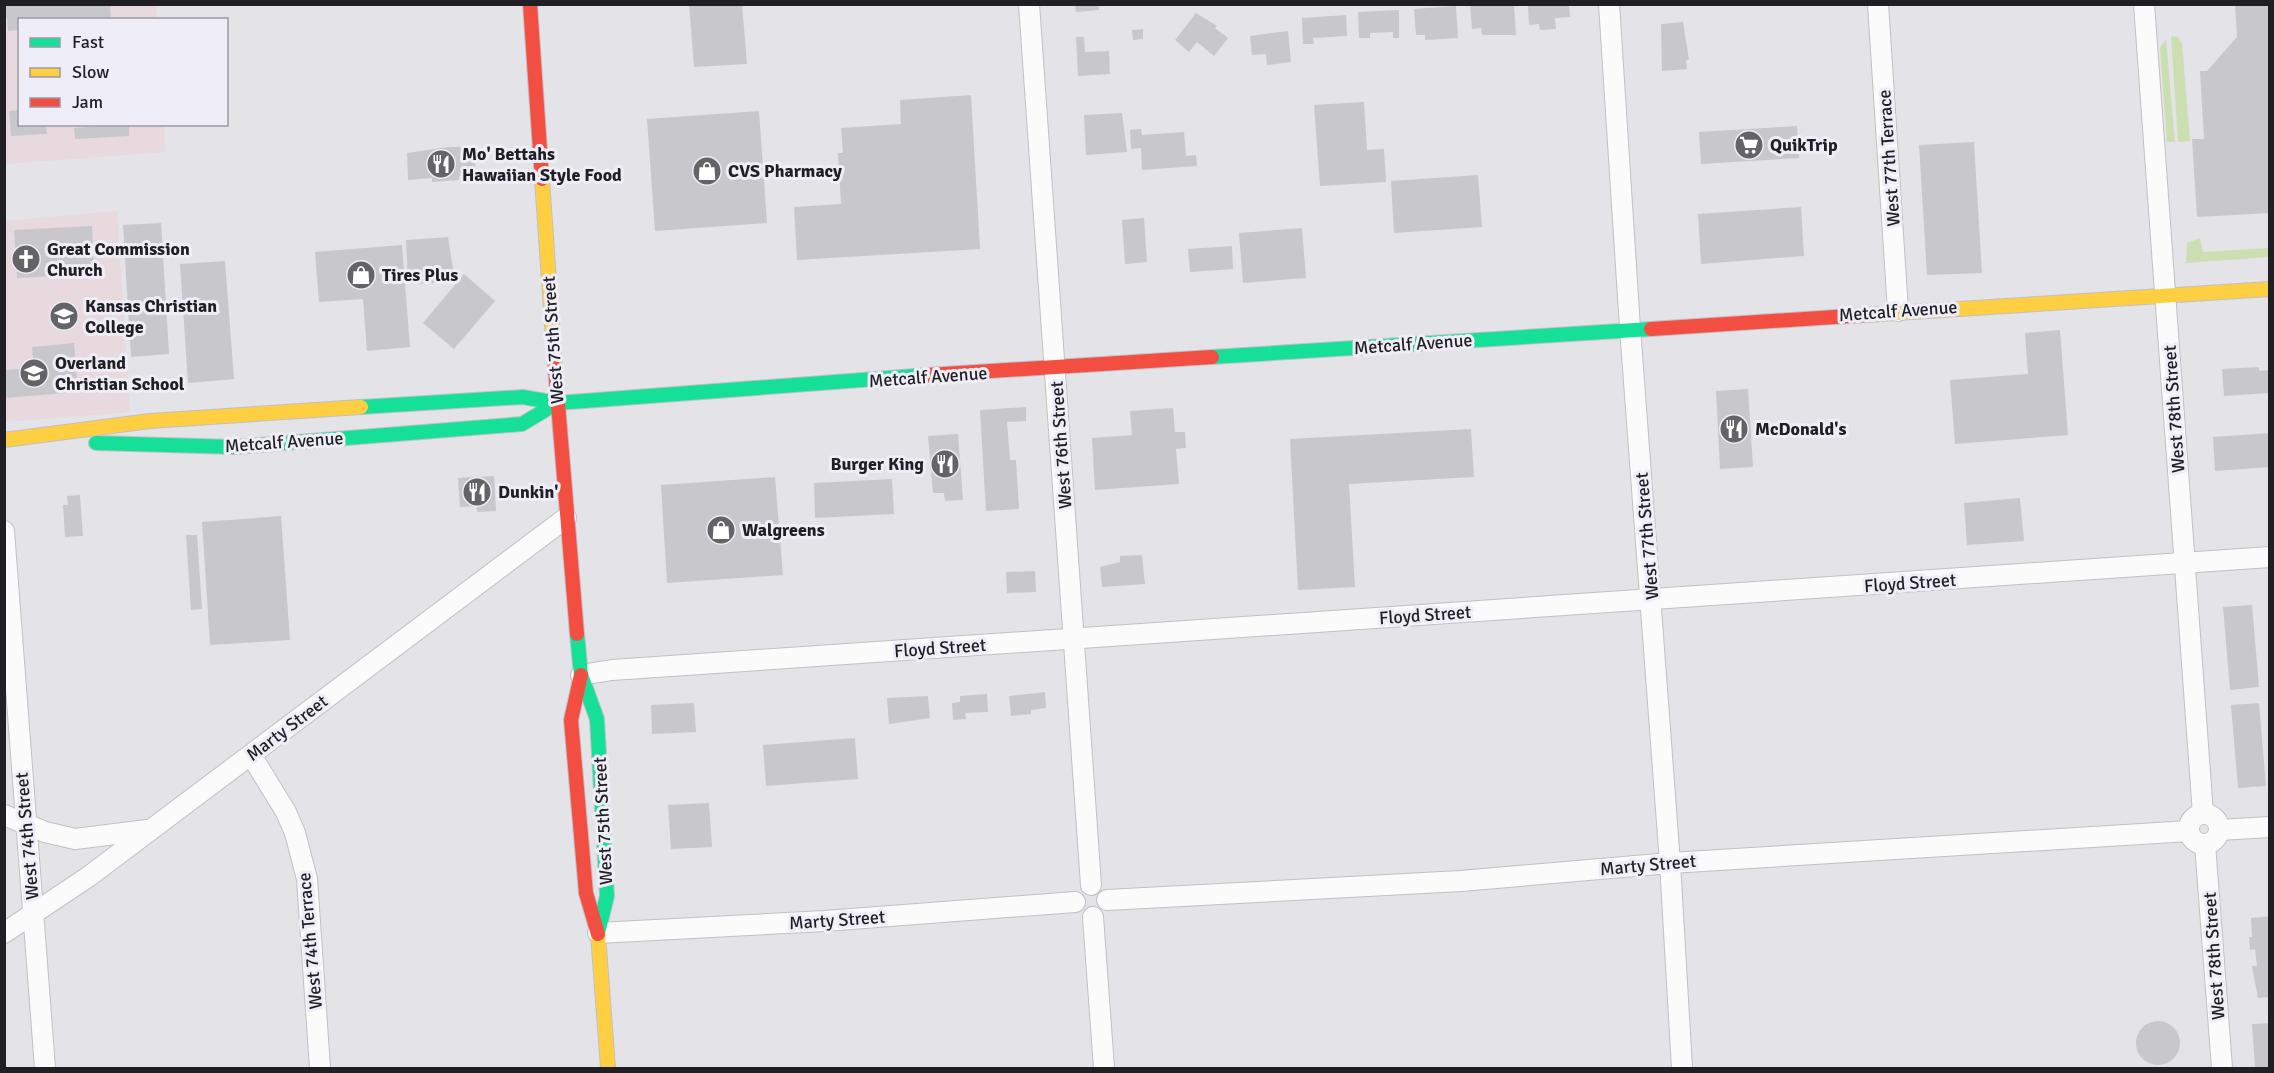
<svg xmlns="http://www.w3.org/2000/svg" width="2274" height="1073" viewBox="0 0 2274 1073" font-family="Signika,sans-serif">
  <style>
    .education { fill: #e7d9dd }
    .green { fill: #cbdfb2 }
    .building { fill: #c8c8cc }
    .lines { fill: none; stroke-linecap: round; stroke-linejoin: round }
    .street-casing { stroke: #c1c0c5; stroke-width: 22 }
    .fast-casing { stroke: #c1c0c5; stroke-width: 16 }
    .slow-casing { stroke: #c1c0c5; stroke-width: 16 }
    .jam-casing { stroke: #c1c0c5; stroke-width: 16 }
    .street { stroke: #fbfbfc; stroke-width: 20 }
    .fast { stroke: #16e098; stroke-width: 14 }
    .slow { stroke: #ffcf43; stroke-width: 14 }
    .jam { stroke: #f24e42; stroke-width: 14 }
    .labels { text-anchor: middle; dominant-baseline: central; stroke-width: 6; stroke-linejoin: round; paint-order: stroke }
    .poi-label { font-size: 18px; font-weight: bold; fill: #201f23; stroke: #efedf8; text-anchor: start }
    .street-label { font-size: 18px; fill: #201f23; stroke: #efedf8 }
  </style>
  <rect width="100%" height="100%" fill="#e3e3e8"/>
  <g class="education">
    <path d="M5 5H156L157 19 20 20V124L164 125 165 152 5 164Z"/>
    <path d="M117 211 130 412 5 422V221Z"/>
  </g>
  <g class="green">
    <path d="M2171 36 2178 37 2182 43 2190 141 2178 142Z"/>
    <path d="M2166 39 2175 142H2167L2160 48Z"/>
    <path d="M2200 238 2203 252 2269 248V257L2186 263 2187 243Z"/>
  </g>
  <g class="building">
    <path d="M7 4H110L111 20H20V30L8 31 7 18H4Z"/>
    <path d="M689 4H742L747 64 694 67Z"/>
    <path d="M1075 4H1098L1099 10 1076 12Z"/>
    <path d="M1470 4H1514L1516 35H1482L1481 28 1472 29Z"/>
    <path d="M2235 4H2270V213L2197 217 2192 139H2204L2200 71H2207L2237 37Z"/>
    <path d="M1528 5H1569L1570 17 1555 18 1556 29 1540 30 1539 24 1529 25Z"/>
    <path d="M1456 6 1458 38 1425 40V35H1416L1414 9Z"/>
    <path d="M1399 10V38H1393V32L1370 33V38H1359L1358 12Z"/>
    <path d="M1196 13 1217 26 1215 28 1228 38 1214 56 1197 42 1189 52 1175 40Z"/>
    <path d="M1346 15 1347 36 1313 38 1314 44H1303L1302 18Z"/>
    <path d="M1683 22 1689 60H1686L1687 69 1662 71 1661 24Z"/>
    <path d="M1143 29V39L1133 40 1132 30Z"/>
    <path d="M1288 31 1291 62 1267 65 1266 54 1252 55 1250 36Z"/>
    <path d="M1076 37H1084L1085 52 1109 51 1110 74 1078 76Z"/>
    <path d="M971 95 980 249 797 260 794 207 841 204 838 153H843L841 128 901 124 900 100Z"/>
    <path d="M1364 102 1367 150 1384 149 1386 182 1320 186 1314 105Z"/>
    <path d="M20 110V124H46L47 134 11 136 9 111Z"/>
    <path d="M759 111 767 223 655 231 647 119Z"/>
    <path d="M1122 113 1127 152 1086 155 1084 115Z"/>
    <path d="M129 124V136L75 139 74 128Z"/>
    <path d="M1797 126 1799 158 1701 164 1699 132Z"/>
    <path d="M1141 129 1142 135 1184 132 1186 156 1196 155 1197 166 1142 170 1141 148 1131 149 1130 130Z"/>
    <path d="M1974 142 1982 273 1927 275 1919 145Z"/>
    <path d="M448 147H474L476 175 459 176V180L432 182V178L408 180 407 153Z"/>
    <path d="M1478 175 1482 227 1394 233 1391 181Z"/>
    <path d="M1801 207 1804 256 1701 264 1698 214Z"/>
    <path d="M1144 218 1147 262 1125 264 1122 220Z"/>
    <path d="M161 223 169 354 131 357 123 225Z"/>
    <path d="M92 226 94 274 17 278 14 230Z"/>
    <path d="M1302 228 1306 278 1243 283 1239 233Z"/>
    <path d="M448 237 453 269 440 283 408 284 406 240Z"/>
    <path d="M402 245 410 347 367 351 363 299 319 302 315 252Z"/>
    <path d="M1232 246 1233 269 1190 272 1188 249Z"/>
    <path d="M225 261 234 379 188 383 180 264Z"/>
    <path d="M464 274 495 301 454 349 423 323Z"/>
    <path d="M2060 330 2068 435 1955 444 1950 380 2028 374 2025 333Z"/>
    <path d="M74 343 78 392 4 398V370L34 368 32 347Z"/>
    <path d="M2259 367V371L2270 370V393L2224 396 2222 369Z"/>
    <path d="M1748 389 1753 467 1720 469 1716 391Z"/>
    <path d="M1026 407V421L1007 422 1010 460H1016L1019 509 986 511 980 410Z"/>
    <path d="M1173 408 1175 432H1185L1186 448 1176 449 1179 484 1095 490 1092 438 1132 435 1130 411Z"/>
    <path d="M1471 429 1474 477 1349 484 1355 587 1298 590 1290 439Z"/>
    <path d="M2270 433V467L2215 471 2213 437Z"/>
    <path d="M958 434 963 500 945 501 944 493H933L928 436Z"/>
    <path d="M494 476 496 511 477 512V506L460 507 458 478Z"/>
    <path d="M775 477 783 575 667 583 661 485Z"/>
    <path d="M892 479 894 514 815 518 814 483Z"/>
    <path d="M80 495 83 536 65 537 63 505H68L67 496Z"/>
    <path d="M2020 498 2024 541 1967 545 1964 503Z"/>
    <path d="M281 516 290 640 210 645 202 522Z"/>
    <path d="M186 535H197L202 609 191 610Z"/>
    <path d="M1142 555 1145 584 1102 587 1100 567 1120 562V556Z"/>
    <path d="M1035 571 1036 592 1007 593 1006 572Z"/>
    <path d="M2252 605 2259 687 2230 690 2223 607Z"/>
    <path d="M1045 692 1046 708 1031 710V714L1011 716 1009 696Z"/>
    <path d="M987 694 988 712 965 713 966 719 953 720 952 703 960 702V696Z"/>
    <path d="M928 696 930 718 889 724 887 698Z"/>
    <path d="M694 703 696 732 652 734 651 705Z"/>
    <path d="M2259 703 2266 786 2238 788 2231 705Z"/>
    <path d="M855 738 858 779 766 786 763 745Z"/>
    <path d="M709 803 712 847 671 849 668 805Z"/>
    <path d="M2270 916V997L2258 998 2252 966H2257L2255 949 2250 950 2249 937H2252L2251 918Z"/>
    <circle cx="2158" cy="1043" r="22"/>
    <path d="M2270 1023V1068H2255L2252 1024Z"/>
  </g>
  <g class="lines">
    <g class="street-casing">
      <g id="street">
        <path d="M1029 4 1091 885"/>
        <path d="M1609 4 1630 328 1670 863 1682 1068"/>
        <path d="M1878 4 1898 311"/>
        <path d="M2144 4 2203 814"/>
        <path d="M4 531 45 1068"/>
        <path d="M581 675 612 670 2270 557"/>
        <path d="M251 755 286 812 295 833 307 879 320 1068"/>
        <circle cx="2204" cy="829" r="15"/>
        <path d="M4 815 45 832 75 839 147 830"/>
        <path d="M2219 830 2270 827"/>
        <path d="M2205 844 2222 1068"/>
        <path d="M1107 900 1461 881 1670 863 2189 831"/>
        <path d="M1093 917 1104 1068"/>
        <path d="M4 933 88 877 566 518"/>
        <path d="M598 933 825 921 1075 902"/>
      </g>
    </g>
    <g class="fast-casing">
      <g id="fast">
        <path d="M1212 357 1651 329"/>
        <path d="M361 407 523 397 557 403 928 375"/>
        <path d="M96 443 235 447 522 424 557 403"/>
        <path d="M577 634 581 675 597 719 607 896 598 933"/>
      </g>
    </g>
    <g class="slow-casing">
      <g id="slow">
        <path d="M542 179 555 368"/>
        <path d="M1865 315 2270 289"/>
        <path d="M4 440 150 421 361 407"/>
        <path d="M598 934 608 1068"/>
      </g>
    </g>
    <g class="jam-casing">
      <g id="jam">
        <path d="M530 4 542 179"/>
        <path d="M1651 329 1865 315"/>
        <path d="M555 368 577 634"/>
        <path d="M928 375 1212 357"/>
        <path d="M581 675 571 720 586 893 598 934"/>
      </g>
    </g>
    <use href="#street" class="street"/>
    <use href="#fast" class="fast"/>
    <use href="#slow" class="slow"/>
    <use href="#jam" class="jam"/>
  </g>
  <defs>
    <g id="supermarket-disc" transform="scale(1.5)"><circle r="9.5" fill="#646468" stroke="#efedf8"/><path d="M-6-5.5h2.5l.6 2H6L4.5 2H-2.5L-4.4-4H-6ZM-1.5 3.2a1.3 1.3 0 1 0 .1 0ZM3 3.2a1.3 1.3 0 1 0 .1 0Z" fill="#fff"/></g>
    <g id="restaurant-disc" transform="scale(1.5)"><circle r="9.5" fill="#646468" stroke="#efedf8"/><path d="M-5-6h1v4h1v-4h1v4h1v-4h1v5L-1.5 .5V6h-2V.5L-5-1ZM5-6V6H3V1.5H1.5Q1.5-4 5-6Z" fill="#fff"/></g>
    <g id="shop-disc" transform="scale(1.5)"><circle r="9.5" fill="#646468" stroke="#efedf8"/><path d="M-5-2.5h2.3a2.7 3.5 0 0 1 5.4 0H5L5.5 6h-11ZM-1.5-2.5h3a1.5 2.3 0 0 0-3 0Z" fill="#fff"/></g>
    <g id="church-disc" transform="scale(1.5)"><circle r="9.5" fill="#646468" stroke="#efedf8"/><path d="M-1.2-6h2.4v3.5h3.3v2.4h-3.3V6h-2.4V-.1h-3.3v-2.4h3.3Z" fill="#fff"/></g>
    <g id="university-disc" transform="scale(1.5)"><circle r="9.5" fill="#646468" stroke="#efedf8"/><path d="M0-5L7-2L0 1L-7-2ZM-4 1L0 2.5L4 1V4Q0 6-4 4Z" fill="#fff"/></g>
    <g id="school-disc" transform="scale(1.5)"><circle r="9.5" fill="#646468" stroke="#efedf8"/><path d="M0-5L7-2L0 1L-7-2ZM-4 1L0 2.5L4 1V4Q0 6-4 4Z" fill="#fff"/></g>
  </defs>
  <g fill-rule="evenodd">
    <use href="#supermarket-disc" x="1749" y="145"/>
    <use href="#restaurant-disc" x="441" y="164"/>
    <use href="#shop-disc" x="707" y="171"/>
    <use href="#church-disc" x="26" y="259"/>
    <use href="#shop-disc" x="361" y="275"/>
    <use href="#university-disc" x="64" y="316"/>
    <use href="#school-disc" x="34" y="373"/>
    <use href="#restaurant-disc" x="1734" y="429"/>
    <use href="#restaurant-disc" x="945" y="464"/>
    <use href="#restaurant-disc" x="477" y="492"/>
    <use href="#shop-disc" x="721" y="530"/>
  </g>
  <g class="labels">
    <g class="poi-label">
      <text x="1770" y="145">QuikTrip</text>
      <text x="462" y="154">Mo' Bettahs<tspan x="462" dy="21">Hawaiian Style Food</tspan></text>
      <text x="728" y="171">CVS Pharmacy</text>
      <text x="47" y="249">Great Commission<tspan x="47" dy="21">Church</tspan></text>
      <text x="382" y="275">Tires Plus</text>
      <text x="85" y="306">Kansas Christian<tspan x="85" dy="21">College</tspan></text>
      <text x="55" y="363">Overland<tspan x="55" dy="21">Christian School</tspan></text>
      <text x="1755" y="429">McDonald's</text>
      <text x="924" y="464" text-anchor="end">Burger King</text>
      <text x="498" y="492">Dunkin'</text>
      <text x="742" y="530">Walgreens</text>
    </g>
    <g class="street-label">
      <text transform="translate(1889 158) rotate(-94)">West 77th Terrace</text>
      <text transform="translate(1898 311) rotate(-4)">Metcalf Avenue</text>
      <text transform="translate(553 340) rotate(-94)">West 75th Street</text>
      <text transform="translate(1413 344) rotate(-4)">Metcalf Avenue</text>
      <text transform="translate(928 377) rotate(-4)">Metcalf Avenue</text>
      <text transform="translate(2174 409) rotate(-94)">West 78th Street</text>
      <text transform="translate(284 442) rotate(-4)">Metcalf Avenue</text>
      <text transform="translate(1061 445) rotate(-94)">West 76th Street</text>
      <text transform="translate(1647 536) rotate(-95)">West 77th Street</text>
      <text transform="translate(1910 583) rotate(-4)">Floyd Street</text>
      <text transform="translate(1425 615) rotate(-4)">Floyd Street</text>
      <text transform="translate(940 648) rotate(-4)">Floyd Street</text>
      <text transform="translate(287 728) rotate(-37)">Marty Street</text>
      <text transform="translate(603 821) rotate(-93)">West 75th Street</text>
      <text transform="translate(27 836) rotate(-95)">West 74th Street</text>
      <text transform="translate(1648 865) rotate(-5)">Marty Street</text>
      <text transform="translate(837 920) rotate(-4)">Marty Street</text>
      <text transform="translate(310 941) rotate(-95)">West 74th Terrace</text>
      <text transform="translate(2214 956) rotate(-94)">West 78th Street</text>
    </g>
  </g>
  <rect width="2274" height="1073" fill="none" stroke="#201f23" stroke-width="12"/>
  <rect x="18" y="18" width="210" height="108" fill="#efedf8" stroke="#9c9ba3" stroke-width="1.5"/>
  <rect x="30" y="38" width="30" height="9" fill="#16e098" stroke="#9c9ba3" stroke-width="1.5"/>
  <text x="72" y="48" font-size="18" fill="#201f23">Fast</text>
  <rect x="30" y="68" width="30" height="9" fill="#ffcf43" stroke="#9c9ba3" stroke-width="1.5"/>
  <text x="72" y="78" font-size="18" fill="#201f23">Slow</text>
  <rect x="30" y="98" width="30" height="9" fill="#f24e42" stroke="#9c9ba3" stroke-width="1.5"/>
  <text x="72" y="108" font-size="18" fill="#201f23">Jam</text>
</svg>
